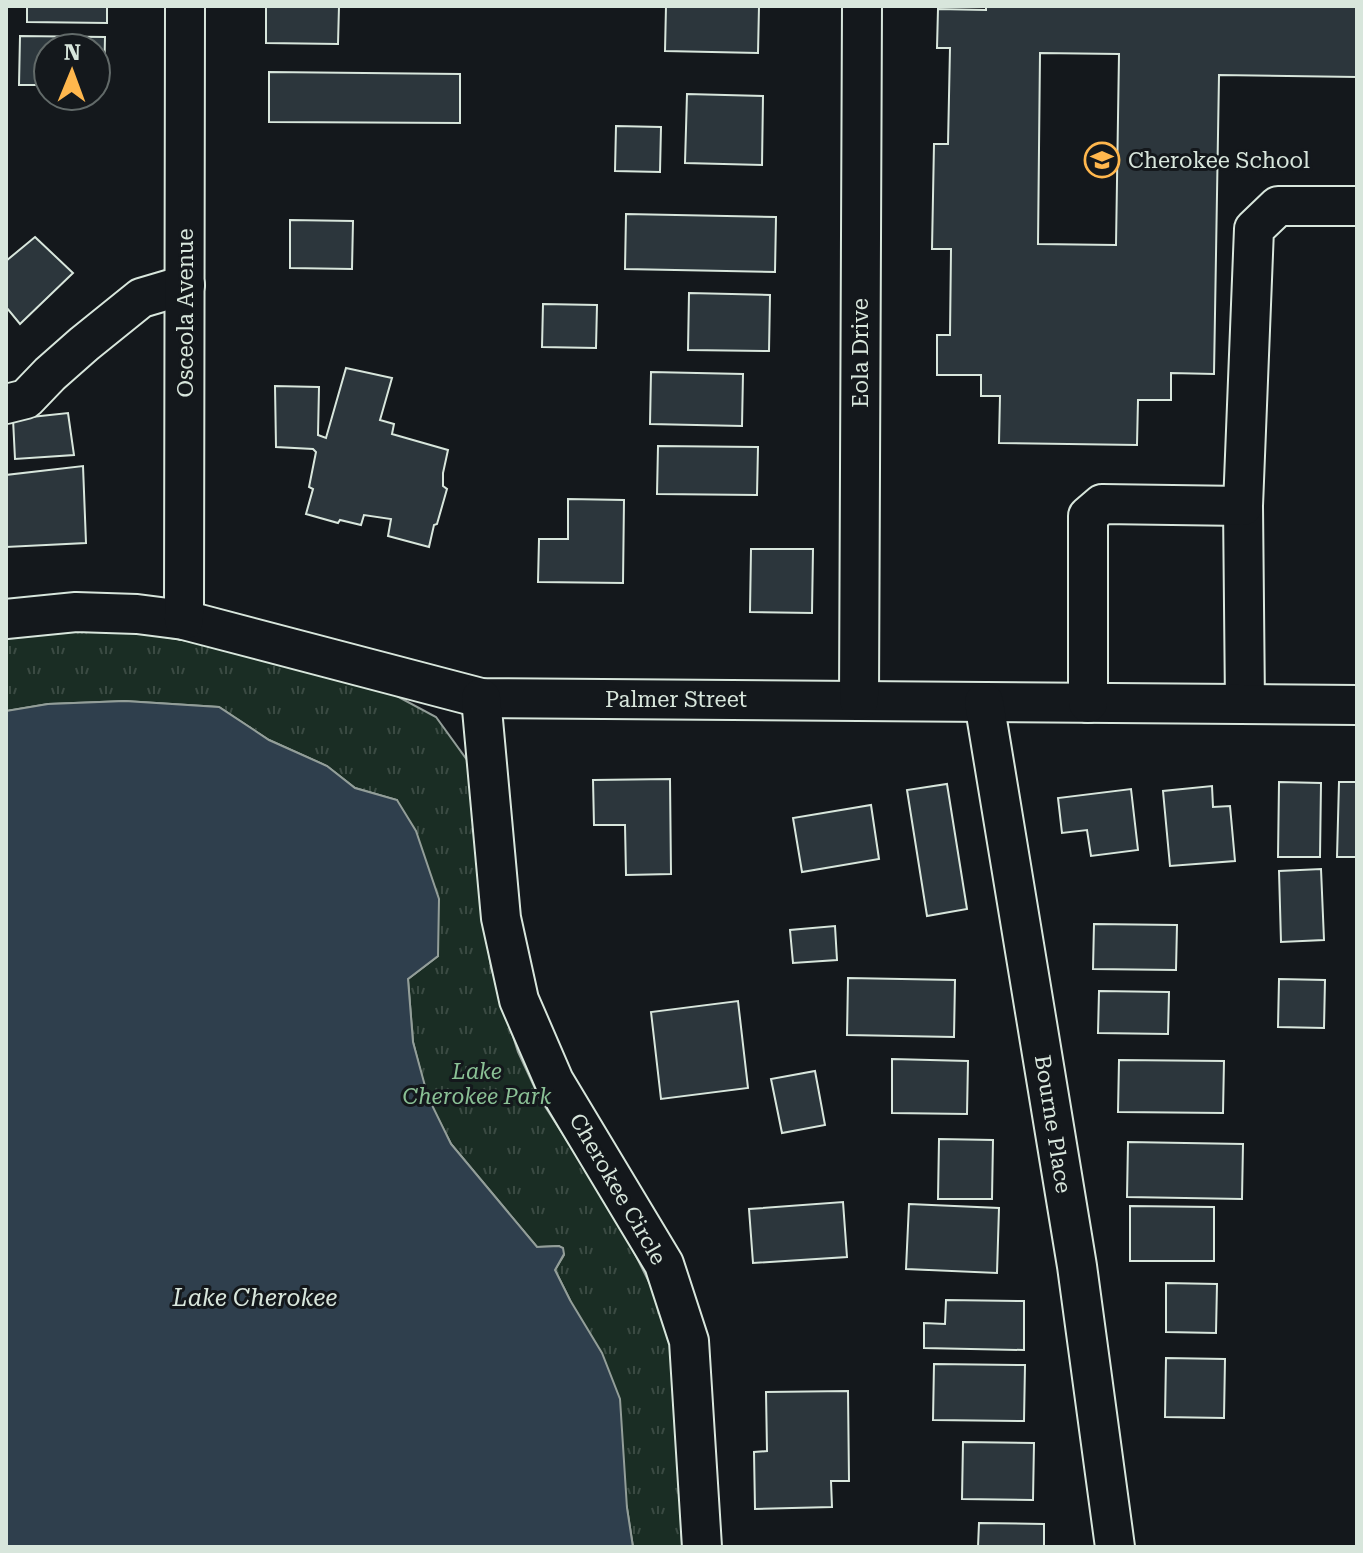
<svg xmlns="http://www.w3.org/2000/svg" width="1363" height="1553" viewBox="0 0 1363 1553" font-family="'Roboto Serif',serif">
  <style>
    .grass { fill: url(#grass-tufts); stroke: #939e99; stroke-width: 2 }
    .water { fill: #2f3f4d; stroke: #939e99; stroke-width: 2 }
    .building { fill: #2c363c; stroke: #d8e6dc; stroke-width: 2; fill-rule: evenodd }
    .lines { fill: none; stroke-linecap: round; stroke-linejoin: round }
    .minor-casing { stroke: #d8e6dc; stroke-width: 42 }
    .minor { stroke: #14181c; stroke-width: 38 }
    .labels { text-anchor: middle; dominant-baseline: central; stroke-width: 6; stroke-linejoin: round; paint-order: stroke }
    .poi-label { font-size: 22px; fill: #d8e6dc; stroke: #14181c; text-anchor: start }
    .street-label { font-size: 22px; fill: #d8e6dc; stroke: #14181c }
    .park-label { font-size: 22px; font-style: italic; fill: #8ac095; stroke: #14181c }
    .water-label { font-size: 24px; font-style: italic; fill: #d8e6dc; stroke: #14181c }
  </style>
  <defs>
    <pattern id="grass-tufts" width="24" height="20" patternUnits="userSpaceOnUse" patternTransform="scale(2)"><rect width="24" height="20" fill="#1a2d24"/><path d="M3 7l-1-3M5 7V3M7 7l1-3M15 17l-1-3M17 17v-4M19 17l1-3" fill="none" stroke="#3b4b43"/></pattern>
  </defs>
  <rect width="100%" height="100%" fill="#14181c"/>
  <path class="grass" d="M37 628 124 630 188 641 393 694 436 717 467 760 474 801 487 941 491 967 518 1052 539 1097 618 1220 668 1320 677 1402 682 1547H633L627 1508 570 1300 555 1270 564 1255 559 1246 537 1247 451 1144 427 1097 413 1042 408 979 438 956 397 800 355 788 327 766 269 740 219 707 125 701 48 704 6 711V635Z"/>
  <path class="water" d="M125 701 219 707 269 740 327 766 355 788 397 800 416 831 439 899 438 956 408 979 413 1042 428 1097 451 1144 537 1247 559 1246 563 1248 564 1254 555 1270 570 1300 602 1353 620 1399 627 1508 633 1547H6V711L48 704Z"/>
  <g class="building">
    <path d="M27 6H107V23L27 22Z"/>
    <path d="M266 6H339L338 44 266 43Z"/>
    <path d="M666 6H759L758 53 665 51Z"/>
    <path d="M986 6H1357V77L1219 75 1214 374 1171 373V400H1138L1137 445 999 443 1000 396H981V375H937V335H950L951 249H932L934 144H948L950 48H937L938 9 986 10ZM1040 53 1119 54 1116 245 1038 244Z"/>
    <path d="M20 36 105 37 104 86H96V48H48V85H19Z"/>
    <path d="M269 72 460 74V123L269 122Z"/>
    <path d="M687 94 763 96 762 165 685 163Z"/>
    <path d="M616 126 661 127 660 172 615 171Z"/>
    <path d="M626 214 776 217 775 272 625 269Z"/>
    <path d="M290 220 353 221 352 269 290 268Z"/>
    <path d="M35 237 73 273 20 324 6 307V261Z"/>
    <path d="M689 293 770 295 769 351 688 350Z"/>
    <path d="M543 304 597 305 596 348 542 347Z"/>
    <path d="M346 368 392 378 380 420 394 424 392 434 448 450 443 473V486L447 489 437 524 434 525 429 547 388 536 391 519 364 515 361 525 340 520 338 523 306 514 313 489 309 487 316 452 313 449 276 447 275 386 319 387 318 435 326 438Z"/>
    <path d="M651 372 743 374 742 426 650 424Z"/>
    <path d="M68 413 74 455 15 459 13 419Z"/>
    <path d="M658 446 758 447 757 495 657 494Z"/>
    <path d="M83 466 86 543 6 547V475Z"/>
    <path d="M568 499 624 500 623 583 538 582 539 539H568Z"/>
    <path d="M751 549H813L812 613 750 612Z"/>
    <path d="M670 779 671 874 626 875 625 825H594L593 780Z"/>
    <path d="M1279 782 1321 783 1320 857H1278Z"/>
    <path d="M1339 782H1357V857H1337Z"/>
    <path d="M947 784 967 909 927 916 907 790Z"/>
    <path d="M1212 786 1213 807 1230 806 1235 861 1170 866 1163 791Z"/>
    <path d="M1131 789 1138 850 1091 856 1087 830 1062 833 1058 798Z"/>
    <path d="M871 805 879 859 802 872 793 818Z"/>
    <path d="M1321 869 1324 940 1281 942 1279 871Z"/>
    <path d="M1094 924 1177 925 1176 970 1093 969Z"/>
    <path d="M835 926 837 960 793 963 790 930Z"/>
    <path d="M848 978 955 980 954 1037 847 1035Z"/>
    <path d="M1279 979 1325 980 1324 1028 1278 1027Z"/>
    <path d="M1099 991 1169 992 1168 1034 1098 1033Z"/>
    <path d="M738 1001 748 1088 661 1099 651 1012Z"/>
    <path d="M892 1059 968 1061 967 1114 892 1113Z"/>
    <path d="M1119 1060 1224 1061 1223 1113 1118 1112Z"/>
    <path d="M815 1071 825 1125 782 1133 771 1079Z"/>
    <path d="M939 1139 993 1140 992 1199H938Z"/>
    <path d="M1128 1142 1243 1144 1242 1199 1127 1197Z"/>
    <path d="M843 1202 847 1257 753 1263 749 1209Z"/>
    <path d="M909 1204 999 1208 997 1273 906 1269Z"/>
    <path d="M1130 1206 1214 1207V1261H1130Z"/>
    <path d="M1166 1283 1217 1284 1216 1333 1166 1332Z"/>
    <path d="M946 1300 1024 1301V1350L924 1348V1323L945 1324Z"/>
    <path d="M1166 1358 1225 1359 1224 1418 1165 1417Z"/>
    <path d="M934 1364 1025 1365 1024 1421 933 1420Z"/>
    <path d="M848 1391 849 1481H831L832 1507 755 1509 754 1452 767 1451 766 1392Z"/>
    <path d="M963 1442 1034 1443 1033 1500 962 1499Z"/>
    <path d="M979 1523 1044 1524V1547H978Z"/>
  </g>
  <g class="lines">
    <g class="minor-casing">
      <g id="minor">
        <path d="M6 404 26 399 50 374 84 344 141 298 185 285"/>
        <path d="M1243 506 1245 704"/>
        <path d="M6 619 76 612 137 614 184 620 481 698 1357 705"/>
        <path d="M184 620 185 6"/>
        <path d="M481 698 501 918 519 1000 554 1081 664 1264 689 1341 702 1547"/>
        <path d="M859 700 862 6"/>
        <path d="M984 702 1077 1266 1115 1547"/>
        <path d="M1088 703V516L1102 504 1243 506 1254 229 1278 206H1357"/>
      </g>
    </g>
    <use href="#minor" class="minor"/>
  </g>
  <defs>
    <g id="school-ring" transform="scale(1.8)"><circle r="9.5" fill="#14181c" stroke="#ffb74d" stroke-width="1.5"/><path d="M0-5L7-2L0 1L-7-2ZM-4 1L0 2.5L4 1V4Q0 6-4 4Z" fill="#ffb74d"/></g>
  </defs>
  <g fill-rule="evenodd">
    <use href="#school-ring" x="1102" y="160"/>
  </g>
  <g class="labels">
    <g class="poi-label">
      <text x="1128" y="160">Cherokee School</text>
    </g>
    <g class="street-label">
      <text transform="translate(185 313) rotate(-90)">Osceola Avenue</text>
      <text transform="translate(860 353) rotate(-90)">Eola Drive</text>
      <text x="676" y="699">Palmer Street</text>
      <text transform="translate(1053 1124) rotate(81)">Bourne Place</text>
      <text transform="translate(618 1189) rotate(60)">Cherokee Circle</text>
    </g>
    <g class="park-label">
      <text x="477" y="1071">Lake<tspan x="477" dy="25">Cherokee Park</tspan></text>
    </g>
    <g class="water-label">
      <text x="255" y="1298">Lake Cherokee</text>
    </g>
  </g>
  <rect width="1363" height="1553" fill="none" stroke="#d8e6dc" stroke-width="16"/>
  <g transform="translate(72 72) rotate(1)"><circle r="38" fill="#14181c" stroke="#626a69" stroke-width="2"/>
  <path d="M0-6L14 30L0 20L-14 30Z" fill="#ffb74d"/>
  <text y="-12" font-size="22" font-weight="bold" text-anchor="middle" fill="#d8e6dc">N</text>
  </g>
</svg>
